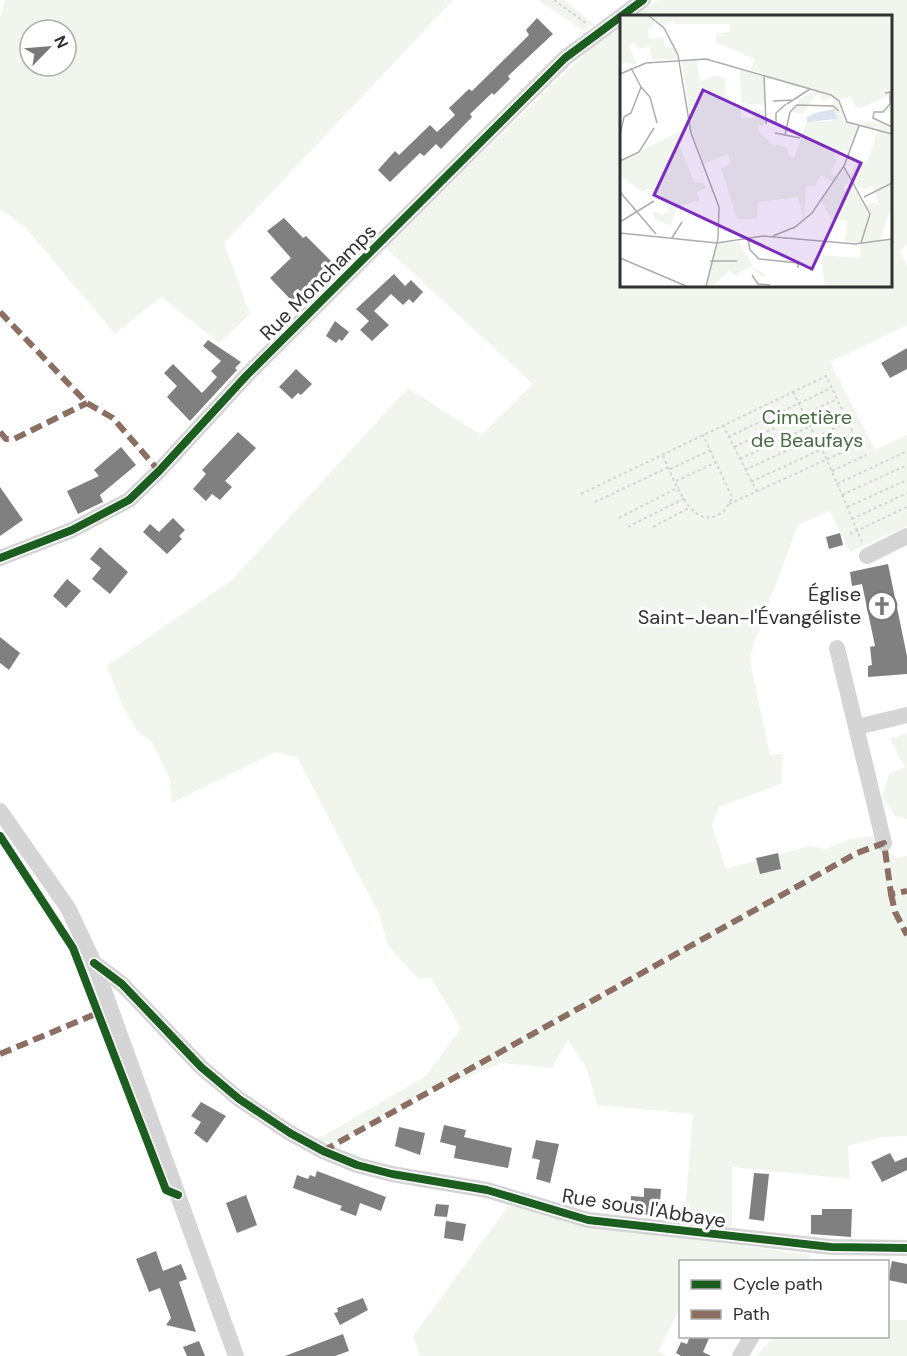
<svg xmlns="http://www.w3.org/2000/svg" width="907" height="1356" viewBox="0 0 907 1356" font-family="'DM Sans',sans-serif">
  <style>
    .green { fill: #f0f5ee; fill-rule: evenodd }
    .building { fill: #808080 }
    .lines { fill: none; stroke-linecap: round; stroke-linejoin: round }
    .path { stroke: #d5d5d5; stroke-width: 2; stroke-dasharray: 3 3; stroke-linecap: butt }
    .minor { stroke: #d5d5d5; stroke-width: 16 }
    .quiet { stroke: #8d6e63; stroke-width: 6; stroke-dasharray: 12 6; stroke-linecap: butt }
    .cycleway-casing { stroke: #fff; stroke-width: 11 }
    .cycleway { stroke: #1b5e20; stroke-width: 8 }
    .labels { text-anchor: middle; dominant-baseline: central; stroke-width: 6; stroke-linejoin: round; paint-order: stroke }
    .street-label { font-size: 20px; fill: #313131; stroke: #fff }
    .park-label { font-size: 20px; fill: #476b40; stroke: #fff }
    .poi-label { font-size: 20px; fill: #313131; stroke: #fff; text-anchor: end }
    .inset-road { fill: none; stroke: #adadad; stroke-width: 1.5 }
    .view { fill: #7b2cbf; fill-opacity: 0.15; stroke: #7b2cbf; stroke-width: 3 }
    .inset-edge { fill: none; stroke: #313131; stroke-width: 3 }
  </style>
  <rect width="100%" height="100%" fill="#fff"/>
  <g class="green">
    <path d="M5 0H453L224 243 250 314 219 343 161 297 115 334 25 227 0 209V18ZM30 30H66V66H30Z"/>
    <path d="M538 0H564L594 24 584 31Z"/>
    <path d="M659 0H907V245L900 251 907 265V325L830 362 875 450 907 435V526L850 552 830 511 798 525 754 643 750 661 770 755 783 754 781 784 719 807 712 825 726 869 809 846 826 849 850 839 874 836 896 858 907 856V1136L882 1137 848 1146 850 1179 732 1167V1231L684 1225 693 1114 597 1105 586 1067 568 1040 552 1068 502 1063 445 1086H434L335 1144 316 1140 426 1076 461 1028 431 978H418L388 946 379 914 297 757 275 752 172 803 170 779 152 742 137 731 122 705 107 666 232 580 408 388 481 435 533 384 385 247 595 44 622 25V285H890V16H634Z"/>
    <path d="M907 733V819L895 816 882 796 889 774 905 767 890 739Z"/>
    <path d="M512 1201 629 1231 811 1255 806 1262H680V1308L658 1351 667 1356H420L413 1336Z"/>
    <path d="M888 1320H907V1356H756L773 1337 888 1336Z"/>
  </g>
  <g class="building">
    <path d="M537 18 553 34 508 76 510 79 494 95 492 93 470 114 472 117 441 149 436 144 424 156 420 153 390 182 378 170 395 151 399 155 430 125 437 132 453 117 455 115 449 108 469 89 472 91 529 35 526 30Z"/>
    <path d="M284 218 303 238 306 236 332 262 292 301 270 278 291 258 267 231Z"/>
    <path d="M394 274 405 286 411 280 423 292 413 303 409 299 403 305 391 294 374 311 389 325 372 341 360 330 369 321 356 309Z"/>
    <path d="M335 321 349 332 342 341 339 339 336 343 326 336Z"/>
    <path d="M208 340 241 362 235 368 237 370 190 421 167 397 177 386 164 373 173 364 202 393 217 377 211 371 221 361 203 346Z"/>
    <path d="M907 348V369L890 378 881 363Z"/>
    <path d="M296 369 312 384 301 395 298 393 292 399 279 387Z"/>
    <path d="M238 432 256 448 225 481 232 487 220 500 212 494 206 501 193 489 206 474 202 470Z"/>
    <path d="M121 447 136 465 100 495 103 502 78 514 67 491 99 476 94 470Z"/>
    <path d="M0 487 23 520 0 536Z"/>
    <path d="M173 518 185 530 179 536 182 539 167 554 143 532 150 524 159 532Z"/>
    <path d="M840 533 843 545 829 549 826 537Z"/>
    <path d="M100 547 128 572 110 594 92 579 101 568 90 559Z"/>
    <path d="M888 564 907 656V674L868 677V666L872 665 870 647 875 646 862 584 852 586 850 572Z"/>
    <path d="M67 579 81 591 66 608 53 596Z"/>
    <path d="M0 637 20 653 9 670 0 663Z"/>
    <path d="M778 853 781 869 760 874 756 858Z"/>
    <path d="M201 1102 226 1116 207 1143 194 1133 201 1122 191 1116Z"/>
    <path d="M444 1125 466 1130 464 1137 512 1148 508 1168 454 1158 456 1146 440 1142Z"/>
    <path d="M399 1127 425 1133 420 1155 395 1146Z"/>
    <path d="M536 1140 559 1144 550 1183 536 1179 540 1160 532 1158Z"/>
    <path d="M890 1153 895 1162 907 1157V1170L882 1182 871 1162Z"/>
    <path d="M317 1171 386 1197 381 1211 360 1203 356 1216 340 1210 342 1206 293 1188 297 1175 308 1179 310 1175 315 1177Z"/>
    <path d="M754 1173 769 1174 764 1221 749 1219Z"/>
    <path d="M644 1188 661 1189 660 1202 651 1201 650 1215 630 1213 631 1196 644 1197Z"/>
    <path d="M246 1195 257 1225 237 1233 226 1203Z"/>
    <path d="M436 1204 449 1205 447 1217 434 1216Z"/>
    <path d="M822 1209H852L851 1237 811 1234V1215H822Z"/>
    <path d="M446 1221 466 1224 463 1241 444 1238Z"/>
    <path d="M156 1251 163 1271 181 1264 187 1279 179 1282 196 1332 166 1325 171 1318 160 1288 149 1292 136 1259Z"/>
    <path d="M892 1261 907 1264V1284L888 1280Z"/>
    <path d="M363 1298 368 1310 340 1325 334 1313 338 1312 337 1308Z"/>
    <path d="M343 1334 349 1351 335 1356H285Z"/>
    <path d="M690 1336H710L703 1352 711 1356H681L676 1353 681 1342 687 1344Z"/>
    <path d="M199 1341 205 1356H187L183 1347Z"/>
  </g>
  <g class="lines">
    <g class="path">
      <path d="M554 0 587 24"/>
      <path d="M793 392 827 460 862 542"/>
      <path d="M723 425 757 492"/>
      <path d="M728 437 831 388"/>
      <path d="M734 447 837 399"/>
      <path d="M663 456C672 474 688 524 713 517 723 514 729 506 732 497L703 435"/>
      <path d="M740 459 843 411"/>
      <path d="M670 469 711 450"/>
      <path d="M745 470 848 422"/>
      <path d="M832 471 866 455"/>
      <path d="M676 481 717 462"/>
      <path d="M751 482 854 434"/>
      <path d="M837 484 907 451"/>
      <path d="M581 494 826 376 859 445"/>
      <path d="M842 495 907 465"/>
      <path d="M595 502 669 467"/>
      <path d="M729 504 865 442"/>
      <path d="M847 507 907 480"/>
      <path d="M619 518 679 487"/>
      <path d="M852 519 907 493"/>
      <path d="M628 527 685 498"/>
      <path d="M653 527 689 508"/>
      <path d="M850 534 907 507"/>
    </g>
    <g class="minor">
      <path d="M867 556 907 536"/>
      <path d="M0 558 72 530 129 500 159 471 247 375 565 58 643 0"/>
      <path d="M837 648 884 843"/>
      <path d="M857 727 907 715"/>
      <path d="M0 811 68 908 94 963 236 1356"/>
      <path d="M94 963 122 984 201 1067 239 1099 290 1133 323 1151 357 1165 392 1174 487 1190 588 1220 831 1247 907 1248"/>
      <path d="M740 1356 752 1336"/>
    </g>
    <g class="quiet">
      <path d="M0 312 87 403 113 418 159 471"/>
      <path d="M0 432 6 439H14L87 403"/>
      <path d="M891 894 895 912 907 935"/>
      <path d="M0 1054 98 1013"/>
      <path d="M323 1151 857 853 884 843 891 894 907 891"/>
    </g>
    <g class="cycleway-casing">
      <g id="cycleway">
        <path d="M0 558 72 530 129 500 159 471 247 375 565 58 643 0"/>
        <path d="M0 836 73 948 166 1190 178 1195"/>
        <path d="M94 963 122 984 201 1067 239 1099 290 1133 323 1151 357 1165 392 1174 487 1190 588 1220 831 1247 907 1248"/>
      </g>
    </g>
    <use href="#cycleway" class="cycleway"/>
  </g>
  <defs>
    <g id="church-ring" transform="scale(1.5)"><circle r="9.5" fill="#fff" stroke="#797979" stroke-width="1.5"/><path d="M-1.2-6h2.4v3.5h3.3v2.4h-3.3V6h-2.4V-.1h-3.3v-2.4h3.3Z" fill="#797979"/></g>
  </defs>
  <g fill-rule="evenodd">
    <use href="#church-ring" x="882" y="606"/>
  </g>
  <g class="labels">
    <g class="street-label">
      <text transform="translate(318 282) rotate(-45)">Rue Monchamps</text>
      <text transform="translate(644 1208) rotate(9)">Rue sous l'Abbaye</text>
    </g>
    <g class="park-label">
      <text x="807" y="417">Cimetière<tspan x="807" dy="23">de Beaufays</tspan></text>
    </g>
    <g class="poi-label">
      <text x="861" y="594">Église<tspan x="861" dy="23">Saint-Jean-l'Évangéliste</tspan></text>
    </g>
  </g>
  <g transform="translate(620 15)">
    <rect width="272" height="272" fill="#fff"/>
    <path d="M0 0H27L35 7 28 16 30 24 43 22 45 33 53 32 59 44 32 45 30 32 18 34 15 27 9 30 17 49 0 48ZM30 0H271V85L268 81 241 93 235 91 231 81 220 85 130 55 135 44 95 27 97 18 110 17V9H55V5L43 11ZM77 45 80 67 95 60 105 63V78L112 89H121V103H134V94L144 95V111H139L138 116 152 129 167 132 169 142 174 143 187 107 212 106V88L216 84 225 107 238 112 230 136 216 135 213 143 217 145 210 158 217 162 213 167 201 160 195 171H186L184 205 178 182 138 187 137 204H117L101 154 111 148 108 139 84 149 71 113 62 46ZM120 54 144 62 145 90 121 88ZM196 77 212 82 203 86 200 80 194 82 183 99 172 97 179 83ZM248 106 271 112V192L260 226 271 224V271H205L201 240 240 243 241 229 225 226 227 206 212 204 201 186 224 154 230 166 223 172 226 177 233 172 247 191 254 187 259 190 253 171 244 174 234 170 230 160 237 146 246 148 253 132 257 116 242 111ZM69 112 57 124 74 167 84 168 86 173 77 177 79 185 57 192 51 210 35 205 33 196 43 200 50 196 29 173 22 177 0 160V146ZM119 227 133 252 146 260 142 262 131 251 116 261 109 256 93 271H87L96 229Z" fill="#f0f5ee"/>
    <path d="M214 94 217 104 187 107V102L195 98Z" fill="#dde3f1"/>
    <path class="inset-road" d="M28 0 44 13 58 40 71 118 99 192 98 224 86 271M0 59 26 48 86 44 211 80 219 86 227 107 272 119M144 60 146 109M21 72 30 82 37 108M265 78 270 77V89L263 97H254L253 103 272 112M153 86 173 85M167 89 190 74M156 107V98L166 89M155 118 180 123M0 120 4 102 11 98 21 72 11 53M165 120 170 97 177 90 213 91 219 96M0 146 19 137 34 113M224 152 250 199 241 228M0 177 36 219M244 182 272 168M0 207 34 186M0 218 97 228 143 221 235 229 272 224M153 221 175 212 192 198 224 151 239 111M52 223 62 207M128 224 130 235 139 244 178 248V253M0 243 66 271M90 246H117M132 260 138 269 150 270"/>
    <path class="view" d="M83 75 241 148 192 254 34 180Z"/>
    <rect width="272" height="272" class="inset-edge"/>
  </g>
  <rect x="679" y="1260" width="210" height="78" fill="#ffffff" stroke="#adadad" stroke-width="1.5"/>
  <rect x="691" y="1280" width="30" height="9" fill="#1b5e20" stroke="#adadad" stroke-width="1.5"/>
  <text x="733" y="1290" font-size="18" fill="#313131">Cycle path</text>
  <rect x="691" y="1310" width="30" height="9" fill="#8d6e63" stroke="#adadad" stroke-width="1.5"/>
  <text x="733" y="1320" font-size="18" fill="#313131">Path</text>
  <g transform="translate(48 48) rotate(65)"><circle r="28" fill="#ffffff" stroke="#adadad" stroke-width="1.5"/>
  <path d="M0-4.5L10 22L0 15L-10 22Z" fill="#797979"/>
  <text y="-9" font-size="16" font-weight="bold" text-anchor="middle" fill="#313131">N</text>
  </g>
</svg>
